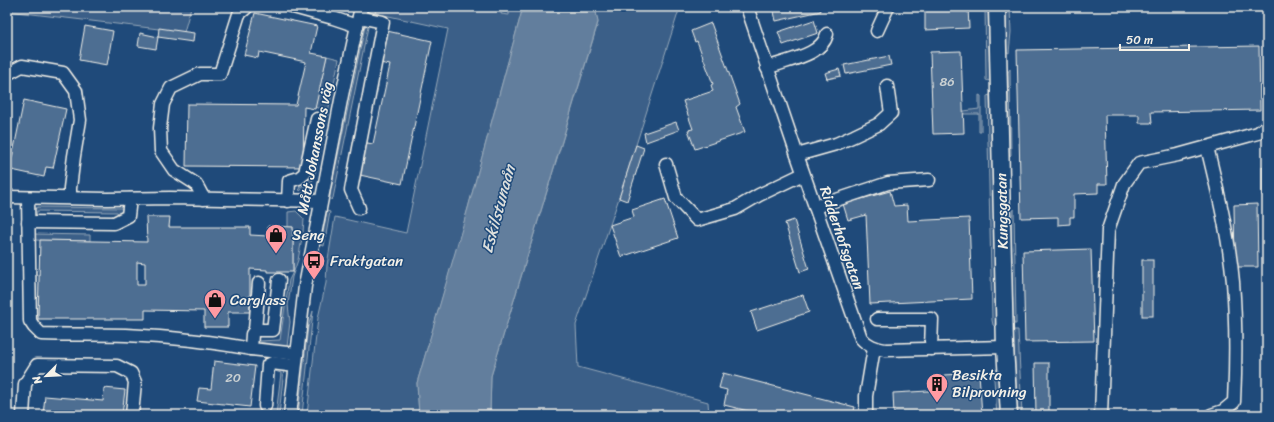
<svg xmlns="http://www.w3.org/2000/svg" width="1274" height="422" viewBox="0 0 1274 422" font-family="Sriracha,sans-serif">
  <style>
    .green { fill: #3a5f88; stroke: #97a8b8 }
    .water { fill: #627e9d; stroke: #9cacbb }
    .building { fill: #4d6e92; stroke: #f4f1e8; fill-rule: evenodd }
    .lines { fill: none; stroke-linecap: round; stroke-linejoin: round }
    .minor-casing { stroke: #f4f1e8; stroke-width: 15 }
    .major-casing { stroke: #f4f1e8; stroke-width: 19 }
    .minor { stroke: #1f4a7a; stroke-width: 12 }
    .major { stroke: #1f4a7a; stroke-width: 16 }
    .labels { text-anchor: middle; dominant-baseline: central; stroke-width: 3; stroke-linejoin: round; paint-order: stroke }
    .number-label { font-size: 13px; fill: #cad0d2 }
    .street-label { font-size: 15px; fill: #f4f1e8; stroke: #1f4a7a }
    .poi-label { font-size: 15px; fill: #f4f1e8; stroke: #1f4a7a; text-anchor: start }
    .water-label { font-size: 16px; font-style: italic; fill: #dee0dd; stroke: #1f4a7a }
  </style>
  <rect width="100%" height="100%" fill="#1f4a7a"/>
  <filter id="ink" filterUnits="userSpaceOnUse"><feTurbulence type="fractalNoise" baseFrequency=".025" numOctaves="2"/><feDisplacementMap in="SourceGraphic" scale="8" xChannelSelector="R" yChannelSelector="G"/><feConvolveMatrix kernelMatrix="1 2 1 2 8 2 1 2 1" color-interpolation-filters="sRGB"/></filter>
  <g filter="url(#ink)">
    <g class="green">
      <path d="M7 7H191L184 32 7 11Z"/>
      <path d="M376 7H502L501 14 509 15V7H523L461 234 417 383 419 415H307L318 318 326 283 327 265 335 217 406 233 448 29 375 13Z"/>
      <path d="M595 7H680L619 198 576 325 578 367 708 402 709 415H491L490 413 491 376 598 23Z"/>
      <path d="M985 7H988L990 81 986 80Z"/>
      <path d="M1006 7H1010L1011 32 1009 53 1007 52Z"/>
      <path d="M365 26 368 27 333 198 331 200 330 197 331 189Z"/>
      <path d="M327 56 339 59 317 165 313 180 300 191 299 188 305 184 312 176 327 110 315 107Z"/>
      <path d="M1010 69 1011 155 1010 156 1008 72Z"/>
      <path d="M979 95 981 96V132H979V114H964V111L979 109Z"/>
      <path d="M990 95 996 307 995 326 993 325 992 320 987 96Z"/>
      <path d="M38 207 122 208 123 213 119 214 117 212 37 211 36 217H33L34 209Z"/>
      <path d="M1014 209 1016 324H1014L1013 317 1011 219Z"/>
      <path d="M296 211 304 219 303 233 298 260 292 277 288 305 290 322 287 347 259 342V341L280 340 289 280 293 272V227H288V212Z"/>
      <path d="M327 211 330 212 324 246 321 245Z"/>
      <path d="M33 234 90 235V241L33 240Z"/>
      <path d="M313 311 302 415H298L308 327Z"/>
      <path d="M1013 330H1018L1022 415H1018Z"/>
      <path d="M275 368 284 369 279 415H276L281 373 275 371Z"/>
      <path d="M993 368 997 370 1001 415H997Z"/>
    </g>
    <path class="water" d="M523 7H595L598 22 491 376 490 413 491 415H419L417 383 468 208Z"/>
    <g class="building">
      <path d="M773 7H820L821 11 776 21Z"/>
      <path d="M925 7H968L969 28 925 30Z"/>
      <path d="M255 13 317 26 311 53 327 56 315 109 304 107 303 167 186 166 187 104 296 105 306 62 259 52 258 58 244 55Z"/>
      <path d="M814 20 818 33 783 45 778 32Z"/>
      <path d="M711 23 740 104 736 107 745 132 695 149 688 130 693 129 683 101 713 91 711 85 713 84 697 41 695 42 691 31Z"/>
      <path d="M85 26 113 31 107 65 79 60Z"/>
      <path d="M159 28 194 33 193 42 158 37Z"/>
      <path d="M387 31 432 41 402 184 355 174 362 142 373 144 390 65 380 63Z"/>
      <path d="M140 33 158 37 156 49 138 46Z"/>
      <path d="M1259 46 1260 110 1151 112 1152 123H1139V115H1105L1107 184H1098V193L1074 194V217H1070V224L1058 225V217L1021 218 1017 50Z"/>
      <path d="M961 51 964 133 933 134 930 52Z"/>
      <path d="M889 56 891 65 846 74 844 65Z"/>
      <path d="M839 69 841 76 827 79 825 73Z"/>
      <path d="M24 100 66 109 53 168 46 167 44 177 7 169V157L12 158Z"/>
      <path d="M676 122 679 130 646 142 644 133Z"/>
      <path d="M636 145 644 148 627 201 619 198Z"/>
      <rect x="1262" y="167" width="5" height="28"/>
      <path d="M890 191 894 206 907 205 908 221 969 218 972 299 870 304 866 215 848 220 843 204Z"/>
      <path d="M665 199 678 238 621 257 610 225 634 217 632 210Z"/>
      <path d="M1257 204 1258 267H1235L1234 205Z"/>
      <path d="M146 217H170L169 227H250V235L268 236V226L293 227V272H267V270L250 269V312H228V327H204V311L145 310V319H38L40 240 147 242ZM137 262 145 263V285H137Z"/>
      <path d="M794 220 809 269 800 272 785 223Z"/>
      <path d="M1091 249 1094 341 1025 342 1023 251Z"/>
      <rect x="1142" y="260" width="11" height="56"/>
      <path d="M803 295 809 312 757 330 751 312Z"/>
      <path d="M214 361 255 366 250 407 197 401 199 388 211 389Z"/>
      <path d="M1035 363H1049V415H1036Z"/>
      <path d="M723 373 855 407 853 415H764L724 405 727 390 719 388Z"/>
      <path d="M979 373 982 415H894L893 393 945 390 944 375Z"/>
      <path d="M104 388 125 390 122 415H43L45 396 103 401Z"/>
    </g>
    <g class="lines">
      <g class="minor-casing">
        <g id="minor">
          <path d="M293 7 333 18 357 26"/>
          <path d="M747 7 797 155 861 338C868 346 875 348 885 350L1005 347"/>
          <path d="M877 31 888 7"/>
          <path d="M767 68C786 60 822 56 827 34"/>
          <path d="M7 74 22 66 63 73 76 91 80 120 74 156 70 188V198"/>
          <path d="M1207 147C1218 192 1229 237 1233 282 1236 322 1236 362 1234 402L1223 411 1211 415"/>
          <path d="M797 155 836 144 854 136 879 124 891 113 887 86"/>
          <path d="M666 164 676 198 697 220 735 209 759 195 803 174"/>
          <path d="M7 197 107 199 170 198 321 201"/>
          <path d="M28 198 30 321 34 327 41 334C69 335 98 334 126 335 168 337 209 341 251 349"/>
          <path d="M204 199 196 184 174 170 161 151 160 128 163 104 171 88 200 74H220L239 14 247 7"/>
          <path d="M288 201 289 181 299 178 305 173 317 119"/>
          <path d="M815 207 888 183 929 180"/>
          <path d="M359 208 351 190 383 22 359 17"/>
          <path d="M28 222 114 223 128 216 130 199"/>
          <path d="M279 280 273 330H255L252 334 251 349 297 354"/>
          <path d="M877 319H932L931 349"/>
          <path d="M255 330 259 283"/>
          <path d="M265 406 268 365 272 363 295 366"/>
          <path d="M23 415 25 384 37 365 117 366 131 373 135 382 132 415"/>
          <path d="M290 415 305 286 342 95 361 7"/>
          <path d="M866 415V396L874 348"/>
          <path d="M1101 415 1108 230 1124 184 1139 163 1178 155 1258 133 1267 126"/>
        </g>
      </g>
      <g class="major-casing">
        <path id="major" d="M997 7 1005 347 1009 415"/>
      </g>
      <use href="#minor" class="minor"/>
      <use href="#major" class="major"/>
    </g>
  </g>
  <defs>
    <g id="shop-pin" transform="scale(1.15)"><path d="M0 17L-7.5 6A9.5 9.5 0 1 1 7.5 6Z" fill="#ff9aa2" stroke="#1f4a7a"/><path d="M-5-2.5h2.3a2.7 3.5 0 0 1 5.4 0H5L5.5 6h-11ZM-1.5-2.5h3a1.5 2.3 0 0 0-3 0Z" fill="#111"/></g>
    <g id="bus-pin" transform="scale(1.15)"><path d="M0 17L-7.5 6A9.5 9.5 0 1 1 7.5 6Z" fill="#ff9aa2" stroke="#1f4a7a"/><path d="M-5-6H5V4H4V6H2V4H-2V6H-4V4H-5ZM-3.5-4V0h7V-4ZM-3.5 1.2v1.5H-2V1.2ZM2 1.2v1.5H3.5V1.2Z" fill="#111"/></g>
    <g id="building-pin" transform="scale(1.15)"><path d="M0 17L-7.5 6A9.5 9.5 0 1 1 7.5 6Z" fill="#ff9aa2" stroke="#1f4a7a"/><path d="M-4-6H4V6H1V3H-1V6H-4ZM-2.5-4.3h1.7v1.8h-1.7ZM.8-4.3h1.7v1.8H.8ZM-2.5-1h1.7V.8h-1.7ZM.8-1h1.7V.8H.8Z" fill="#111"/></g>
  </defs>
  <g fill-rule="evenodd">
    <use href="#shop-pin" x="276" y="235"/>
    <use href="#bus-pin" x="314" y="261"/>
    <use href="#shop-pin" x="215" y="300"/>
    <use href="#building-pin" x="937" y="384"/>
  </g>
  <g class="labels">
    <g class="number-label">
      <text x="947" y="81">86</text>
      <text x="233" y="377">20</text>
    </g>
    <g class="street-label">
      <text transform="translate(315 148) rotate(-79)">Mått Johanssons väg</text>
      <text transform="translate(1002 211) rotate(-91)">Kungsgatan</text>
      <text transform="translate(842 238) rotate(71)">Ridderhofsgatan</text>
    </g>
    <g class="poi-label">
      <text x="292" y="235">Seng</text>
      <text x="330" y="261">Fraktgatan</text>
      <text x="230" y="300">Carglass</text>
      <text x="952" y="375">Besikta<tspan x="952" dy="17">Bilprovning</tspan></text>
    </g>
    <g class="water-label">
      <text transform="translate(498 209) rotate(-75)">Eskilstunaån</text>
    </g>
  </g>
  <rect width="1274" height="422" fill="none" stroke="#1f4a7a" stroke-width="24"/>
  <rect x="12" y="12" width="1250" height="398" fill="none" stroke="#f4f1e8" stroke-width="1.5" filter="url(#ink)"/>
  <g transform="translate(46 376) rotate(246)" stroke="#1f4a7a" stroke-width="3" paint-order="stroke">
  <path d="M0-3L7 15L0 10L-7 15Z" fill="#f4f1e8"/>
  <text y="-6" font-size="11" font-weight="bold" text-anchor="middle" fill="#f4f1e8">N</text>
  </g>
  <path d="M1120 44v6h69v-6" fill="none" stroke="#f4f1e8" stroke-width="2"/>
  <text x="1126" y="44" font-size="12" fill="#f4f1e8" stroke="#1f4a7a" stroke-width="3" paint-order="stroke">50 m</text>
</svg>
